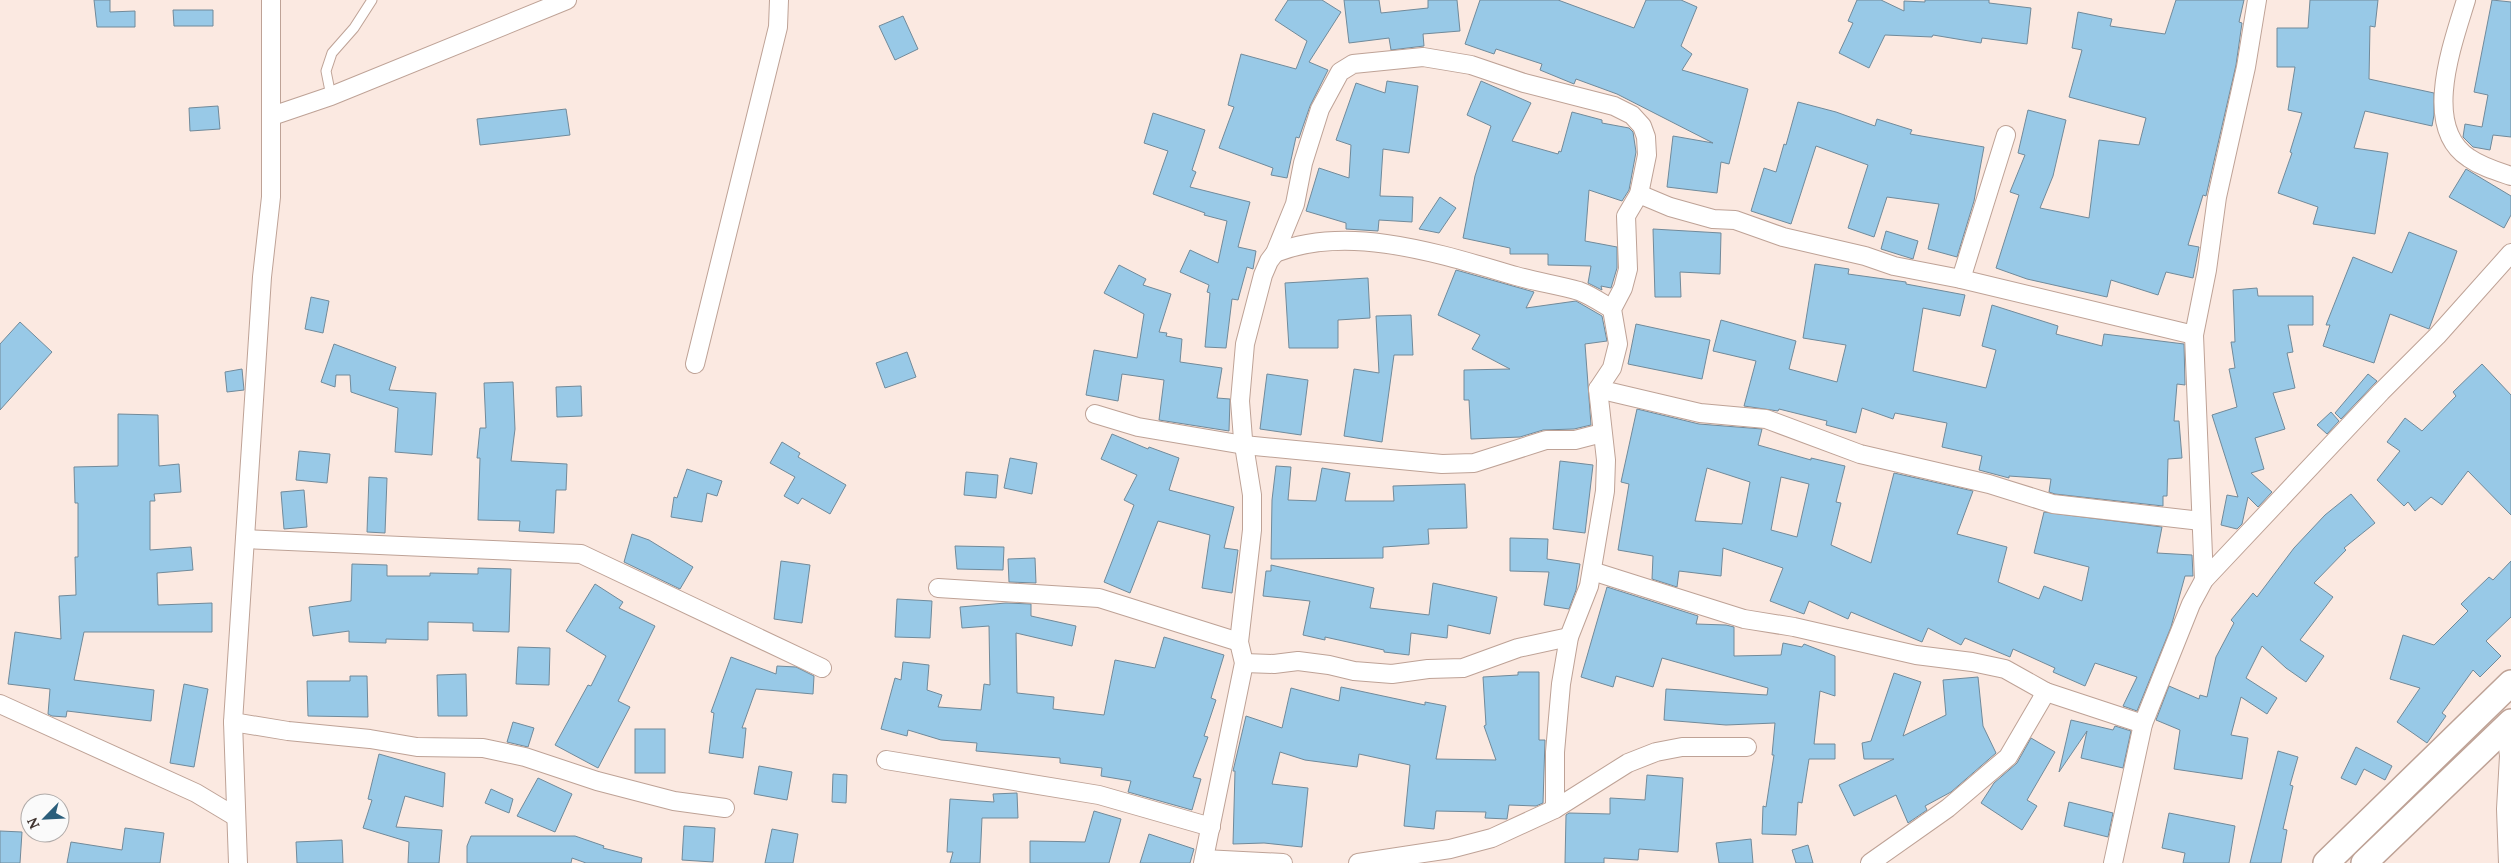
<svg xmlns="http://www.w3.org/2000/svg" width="2511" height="863" viewBox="0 0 2511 863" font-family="Lora,serif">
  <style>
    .building { fill: #98c9e7; stroke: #718a9a; fill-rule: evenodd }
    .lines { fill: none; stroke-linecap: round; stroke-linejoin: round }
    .service-casing { stroke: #bea296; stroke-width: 11 }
    .minor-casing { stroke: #bea296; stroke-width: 20 }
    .secondary-casing { stroke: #bea296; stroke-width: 28 }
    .service { stroke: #fff; stroke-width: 9 }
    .minor { stroke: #fff; stroke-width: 18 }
    .secondary { stroke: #fff; stroke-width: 25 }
  </style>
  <rect width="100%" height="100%" fill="#fbe9e1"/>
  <g class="building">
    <path d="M94 0H110V12L135 11V27H97Z"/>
    <path d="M1288 0H1322L1341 12 1309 62 1328 70 1310 106 1299 138 1296 137 1287 178 1271 175 1273 168 1219 148 1234 107 1228 105 1241 54 1296 69 1307 41 1275 20Z"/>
    <path d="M1344 0H1379L1381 13 1428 8V0H1457L1460 31 1423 34 1424 46 1391 50 1389 38 1349 43Z"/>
    <path d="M1480 0H1558L1634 28 1646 0H1681L1697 7 1681 46 1692 54 1682 70 1748 89 1729 164 1721 162 1717 193 1667 187 1673 136 1713 143 1617 94 1576 79 1574 84 1540 70 1542 64 1496 49 1494 54 1465 44Z"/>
    <path d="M1857 0H1881L1904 11V1L1925 2V0H1989V3L2031 8 2027 44 1982 38 1981 43 1933 35 1932 37 1885 35 1869 68 1839 53 1853 23 1848 21Z"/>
    <path d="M2176 0H2244L2239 22 2242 23 2236 65 2206 196 2203 195 2188 245 2199 247 2193 278 2166 272 2158 295 2111 280 2107 297 2027 279 1996 268 2019 195 2010 192 2025 155 2018 153 2028 110 2066 120 2053 176 2040 208 2089 218 2099 140 2139 145 2146 118 2069 97 2082 50 2072 48 2078 12 2112 19 2110 26 2165 34Z"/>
    <path d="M2310 0H2378L2375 27 2370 26 2369 79 2434 93V115L2432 126 2365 111 2354 148 2388 153 2375 234 2313 224 2318 207 2278 193 2292 153 2290 152 2302 113 2288 110 2295 67H2277V28H2308Z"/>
    <path d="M2492 0 2511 2V137L2493 135 2490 150 2473 147 2463 137 2465 124 2482 127 2488 95 2474 92Z"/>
    <path d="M173 10H213V26H174Z"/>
    <path d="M903 16 918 49 895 60 879 26Z"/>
    <path d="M1387 81 1418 86 1409 153 1383 149 1380 196 1413 197 1412 222 1379 220 1378 231 1346 229V223L1306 211 1319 168 1349 178 1351 145 1336 140 1356 83 1385 93Z"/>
    <path d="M1481 81 1531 103 1512 141 1558 154 1559 151 1561 152 1572 112 1602 120V123L1629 128 1633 132 1636 152 1629 190 1622 201 1589 190 1585 241 1617 247V268L1611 288 1601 286 1602 290 1588 283 1591 266 1548 265V254H1510V248L1463 238 1475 176 1491 126 1467 115Z"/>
    <path d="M1798 102 1836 112 1875 126 1877 119 1912 130 1910 134 1984 147 1974 201 1957 257 1928 249 1939 204 1887 197 1874 237 1848 228 1868 165 1816 146 1791 224 1751 211 1764 168 1776 172 1784 144 1786 145Z"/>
    <path d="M218 106 220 129 190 131 189 108Z"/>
    <path d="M566 109 570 135 480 145 477 119Z"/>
    <path d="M1153 113 1205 130 1192 170 1196 172 1190 187 1250 202 1238 247 1256 251 1253 269 1247 267 1238 300 1232 299 1226 348 1205 347 1210 293 1207 292 1209 285 1180 272 1190 250 1218 263 1227 221 1204 215 1205 213 1153 194 1168 151 1144 143Z"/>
    <path d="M2466 169 2511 196V215L2504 228 2449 197Z"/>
    <path d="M1440 197 1456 208 1439 233 1419 229Z"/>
    <path d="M1653 229 1721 233 1720 274 1680 272 1681 297H1655Z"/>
    <path d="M1886 231 1918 241 1913 259 1881 249Z"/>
    <path d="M2409 232 2457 251 2429 329 2390 314 2374 363 2323 346 2330 325H2326L2353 257 2392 273Z"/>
    <path d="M1815 264 1849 269 1848 274 1906 282V284L1965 295 1960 316 1923 308 1913 371 1986 388 1996 350 1982 346 1992 305 2058 326 2056 334 2102 346 2104 334 2184 344 2185 385 2177 384 2174 421H2179L2182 458 2168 459 2167 496H2163V506L2055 494 2049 492 2051 479 2009 476V478L1979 470 1982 456 1942 447 1947 423 1895 413 1893 419 1862 408 1856 433 1826 425 1827 421 1779 409 1778 411 1744 406 1756 361 1713 351 1721 320 1796 341 1789 369 1837 382 1846 345 1803 338Z"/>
    <path d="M1119 265 1146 279 1143 285 1171 294 1159 332 1167 333 1166 336 1182 339 1180 362 1222 368 1217 398 1230 399 1229 431 1159 420 1164 380 1122 374 1118 401 1086 395 1094 350 1137 358 1144 314 1104 293Z"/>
    <path d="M1456 270 1534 292 1526 308 1576 301 1602 316 1607 341 1585 344 1591 425 1574 429 1543 430 1520 437 1471 439 1469 400H1464V370L1510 369 1472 349 1480 335 1438 315Z"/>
    <path d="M1368 278 1370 318 1338 320V348H1289L1285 283Z"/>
    <path d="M2257 288 2258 296H2313V325H2288L2293 352 2287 353 2295 388 2273 393 2285 429 2255 438 2264 469 2251 473 2272 492 2258 507 2248 497 2242 524 2237 529 2221 525 2227 495 2238 497 2212 415 2237 407 2229 369 2235 368 2231 342H2235L2233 290Z"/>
    <path d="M311 297 329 301 323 333 305 329Z"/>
    <path d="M1411 315 1413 355H1394L1382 442 1344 436 1354 369 1379 373 1376 316Z"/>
    <path d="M20 322 52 352 0 410V344Z"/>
    <path d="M1636 324 1710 340 1702 379 1628 364Z"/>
    <path d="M334 344 396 367 389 390 436 393 432 455 395 452 398 408 351 392 350 375H336L335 387 321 382Z"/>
    <path d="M907 352 916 377 885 388 876 363Z"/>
    <path d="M2482 364 2511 395V515L2468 471 2442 505 2431 497 2415 511 2408 502 2404 506 2377 480 2400 451 2387 442 2405 418 2422 431 2456 396 2453 392Z"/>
    <path d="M242 369 244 390 227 392 225 372Z"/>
    <path d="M1267 374 1308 380 1301 435 1260 429Z"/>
    <path d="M2368 374 2377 381 2341 419 2335 413Z"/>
    <path d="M513 382 515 429 511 461 567 464 566 490H556L554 533 519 531 520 521 478 520 480 458H477L480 428H486L484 383Z"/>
    <path d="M581 386 582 416 557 417 556 387Z"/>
    <path d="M1637 409 1699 424 1762 429 1758 445 1811 460V458L1845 466 1836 502 1841 503 1831 545 1871 563 1894 473 1973 491 1957 534 2007 547 1998 582 2039 599 2044 586 2082 601 2089 567 2034 553 2044 512 2162 527 2157 553 2192 555 2193 576H2185L2171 627 2137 711 2123 706 2137 677 2095 663 2085 686 2053 672 2055 668 2013 649 2010 657 1965 638 1961 645 1928 628 1922 642 1851 612 1848 619 1809 601 1804 614 1770 601 1783 568 1723 548 1721 576 1679 571 1677 587 1652 579 1653 556 1618 550 1629 484 1621 482ZM1707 468 1750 482 1742 524 1695 521ZM1781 477 1809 484 1797 537 1771 530Z"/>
    <path d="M2331 412 2339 421 2327 434 2317 425Z"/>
    <path d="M118 414 158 415 159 466 179 464 181 492 154 494 155 501H150V550L191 547 193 570 157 573 158 605 212 603V632H84L74 680 154 690 151 721 67 711 66 717 52 716 48 714 50 689 8 684 15 632 61 639 59 596 76 595 75 557H78V503H75L74 467 118 466Z"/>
    <path d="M1112 434 1148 449 1149 447 1179 458 1169 490 1234 507 1224 548 1238 550 1232 593 1202 588 1210 535 1158 521 1130 593 1104 582 1134 505 1124 500 1137 475 1101 459Z"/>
    <path d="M782 442 800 453 798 457 846 485 830 514 802 498 798 504 784 496 795 477 770 463Z"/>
    <path d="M299 451 330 454 327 483 296 480Z"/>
    <path d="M1010 458 1037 463 1032 494 1004 488Z"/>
    <path d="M1560 461 1593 465 1585 533 1553 529Z"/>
    <path d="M1276 466 1291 467 1288 500 1316 501 1322 468 1350 473 1345 501H1394L1393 486 1465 484 1467 528 1428 529 1429 544 1383 547V558L1271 559 1272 500Z"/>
    <path d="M687 469 722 481 717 496 707 493 702 522 671 517 674 497 677 498Z"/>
    <path d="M966 472 998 475 996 498 964 495Z"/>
    <path d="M369 477 387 478 385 533 367 532Z"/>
    <path d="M304 490 307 527 284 529 281 492Z"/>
    <path d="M2351 494 2375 523 2344 548 2346 550 2314 583 2333 597 2300 640 2324 656 2306 682 2286 668 2262 646 2246 678 2277 698 2267 714 2241 697 2231 735 2248 738 2242 779 2174 769 2180 730 2156 720 2169 686 2199 699 2200 695 2207 697 2216 657 2234 623 2231 620 2253 593 2257 597 2294 548 2325 515Z"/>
    <path d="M632 534 649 540 693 567 680 589 624 562Z"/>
    <path d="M1510 538 1548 539 1547 559 1580 564 1576 590 1569 609 1544 605 1549 572 1510 571Z"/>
    <path d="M955 546 1004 547 1003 570 957 569Z"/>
    <path d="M1035 558 1036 583 1009 582 1008 559Z"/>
    <path d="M781 561 810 565 802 623 774 619Z"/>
    <path d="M2511 561V617L2486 641 2501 656 2480 677 2473 670 2442 713 2446 716 2427 743 2397 722 2420 688 2390 679 2403 635 2434 645 2468 611 2461 604 2489 577 2493 580Z"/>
    <path d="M352 564 387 565V576H430V573L478 574V568L511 569 509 632 473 631V623L428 622V640L386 639V643L349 642V631L313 636 309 607 351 601Z"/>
    <path d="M1271 565 1374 588 1370 608 1429 615 1433 583 1497 597 1490 634 1448 625 1447 638 1411 633 1409 655 1384 652V650L1325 637V640L1303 635 1310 601 1263 596 1266 571H1271Z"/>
    <path d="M595 584 623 602 619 608 655 626 618 701 630 707 598 768 555 745 588 685 591 686 606 656 566 631Z"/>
    <path d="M1607 587 1698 616 1696 624 1726 625 1734 627V656L1781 655 1783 643 1802 647 1804 644 1835 656V696L1820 691 1814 744H1835V759H1809L1802 803 1798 802 1796 835 1762 834 1763 806 1766 807 1774 755H1772L1775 723 1726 725 1664 720 1666 689 1767 695 1768 688 1662 658 1653 687 1616 676 1613 687 1581 677Z"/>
    <path d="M897 599 932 601 930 638 895 637Z"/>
    <path d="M1006 603 1031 604V616L1076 626 1072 646 1016 633 1017 693 1054 697 1053 709 1104 715 1115 660 1155 668 1164 637 1224 655 1211 698 1216 700 1204 736 1208 737 1193 777 1201 779 1192 810 1128 792 1131 781 1101 776 1102 768 1060 763V758L976 751 977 743 941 740 908 730 907 736 881 729 895 678 901 680 903 662 929 665 927 690 942 695 938 707 981 710 984 684 990 685 989 626 962 628 960 607Z"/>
    <path d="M518 647 550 648 549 685 516 684Z"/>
    <path d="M731 657 776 674 777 666 796 667 814 676 813 694 756 689 742 728H746L743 758 709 753 714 713 711 712Z"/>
    <path d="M1518 672H1539V740H1545L1543 803 1536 806 1509 805 1507 819 1485 818 1486 812 1436 811 1434 829 1404 826 1410 765 1359 754 1357 767 1305 760 1280 752 1272 784 1308 788 1302 847 1264 843 1233 844 1235 771H1233L1246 716 1282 728 1291 688 1339 701 1341 687 1425 705V702L1446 706 1436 759 1496 760 1484 726 1486 725 1483 677 1518 675Z"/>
    <path d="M1894 673 1921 682 1903 736 1946 715 1943 680 1978 677 1983 726 1996 753 1951 792 1925 806 1927 810 1908 823 1896 795 1854 816 1839 785 1894 759H1864L1862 743 1871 741Z"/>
    <path d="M466 674 467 716H438L437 675Z"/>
    <path d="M350 676H367L368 717 308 716 307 681H350Z"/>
    <path d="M184 684 208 689 194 767 170 763Z"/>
    <path d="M2071 720 2113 730 2115 726 2131 731 2123 768 2081 758 2087 731 2059 772Z"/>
    <path d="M513 722 534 728 528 747 507 742Z"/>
    <rect x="635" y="729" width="30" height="44"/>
    <path d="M2031 738 2055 752 2027 800 2037 806 2022 830 1981 803 1994 783 2017 763Z"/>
    <path d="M2356 747 2392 766 2385 780 2364 769 2356 785 2341 778Z"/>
    <path d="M2278 751 2298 757 2290 785 2293 786 2283 829 2287 830 2281 863H2250Z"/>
    <path d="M379 754 445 773 443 807 405 796 396 827 442 830 439 863H408L409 842 363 828 372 800 368 799Z"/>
    <path d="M759 766 792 772 787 800 754 794Z"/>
    <path d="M833 774 847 775 846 803 832 802Z"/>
    <path d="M1647 775 1683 778 1678 852 1639 849 1638 860 1604 858V863H1565L1566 815 1569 813 1610 814V798L1645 800Z"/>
    <path d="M538 778 572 794 555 832 517 816Z"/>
    <path d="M491 789 513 799 509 813 485 803Z"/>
    <path d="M1017 793 1018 818H982L980 863H950L953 852H947L950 799 994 802 993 794Z"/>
    <path d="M2069 802 2113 813 2108 837 2064 826Z"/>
    <path d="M1094 811 1121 819 1109 863H1030V841L1085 842Z"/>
    <path d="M2169 813 2235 826 2229 863H2183L2185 853 2162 848Z"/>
    <path d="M684 826 715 828 713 862 682 860Z"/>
    <path d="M125 828 164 833 160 863H67L71 842 122 850Z"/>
    <path d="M772 829 798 834 793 863H765Z"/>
    <path d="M0 831 22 832 20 863H0Z"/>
    <path d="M1149 834 1194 849 1190 863H1140Z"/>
    <path d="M471 836H575L604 846 603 848 642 858 641 863H586L572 858 571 863H467V846Z"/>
    <path d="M1751 839 1753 863H1719L1716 843Z"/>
    <path d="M342 840 343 863H297L296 842Z"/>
    <path d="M1808 845 1813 863H1796L1792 850Z"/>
  </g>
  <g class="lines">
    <g class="service-casing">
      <path id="service" d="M331 96 326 71 332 53 354 28 372 0"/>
    </g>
    <g class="minor-casing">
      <g id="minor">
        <path d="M2466 0C2453 43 2421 127 2469 158 2482 167 2496 171 2511 176"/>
        <path d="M272 116 331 96 567 0"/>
        <path d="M1639 194 1670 207 1713 219 1735 220 1783 237 1865 256 1894 266 1961 279 2194 335"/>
        <path d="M1275 253C1350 223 1443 255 1516 276 1537 282 1558 285 1579 291 1590 295 1602 303 1612 309"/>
        <path d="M1961 279 2006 135"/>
        <path d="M695 364 778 27 779 0"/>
        <path d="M1598 389 1700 413 1766 419 1860 454 1989 484 2053 504 2201 521"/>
        <path d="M1095 414 1138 427 1244 445 1442 464 1474 463 1546 440H1575L1602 433"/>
        <path d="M245 539 581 554 822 668"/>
        <path d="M1592 571 1744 619 1794 627 1916 655 1972 662 2005 669 2046 692 2143 724"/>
        <path d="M2204 580 2194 335 2207 270 2217 197 2246 67 2257 0"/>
        <path d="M938 588 1099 598 1239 642"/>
        <path d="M1244 663 1274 664 1298 661 1329 665 1354 671 1392 674 1428 669 1463 668 1518 648 1569 637"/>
        <path d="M0 704 196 793 236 817"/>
        <path d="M233 722 288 731 370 739 417 747 483 748 525 757 597 781 674 801 725 808"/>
        <path d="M2506 728 2509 756 2506 809 2508 863"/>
        <path d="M886 760 1099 795 1211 827"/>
        <path d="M1204 859 1283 863"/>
        <path d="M238 863 233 722 262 277 271 197V0"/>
        <path d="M1203 863 1244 663 1239 642 1252 530V495L1243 439 1240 401 1245 344 1263 275 1269 261 1275 253 1295 204 1303 163 1320 109 1340 72 1353 64 1423 57 1471 65 1524 83 1614 106 1632 115 1642 126 1646 137 1647 155 1639 194 1626 216 1628 269 1623 288 1612 309 1618 344 1612 368 1598 389 1606 460 1605 491 1589 586 1569 637 1561 684 1555 752V809"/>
        <path d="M1358 863 1450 849 1492 838 1555 809 1628 763 1656 752 1682 747H1747"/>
        <path d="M1870 863 1948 808 2008 757 2046 692"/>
        <path d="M2113 863 2143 724 2191 604 2204 580 2381 392 2437 336 2511 253"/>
      </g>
    </g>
    <g class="secondary-casing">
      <g id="secondary">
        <path d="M2326 863 2511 683"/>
        <path d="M2364 863 2511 722"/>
      </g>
    </g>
    <use href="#service" class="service"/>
    <use href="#minor" class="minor"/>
    <use href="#secondary" class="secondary"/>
  </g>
  <g transform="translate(45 818) rotate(246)"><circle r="24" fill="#fafafa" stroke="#b0aba9"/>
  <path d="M0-4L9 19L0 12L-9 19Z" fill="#2b5e7b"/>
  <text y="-8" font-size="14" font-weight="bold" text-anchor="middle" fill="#403430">N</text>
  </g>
</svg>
